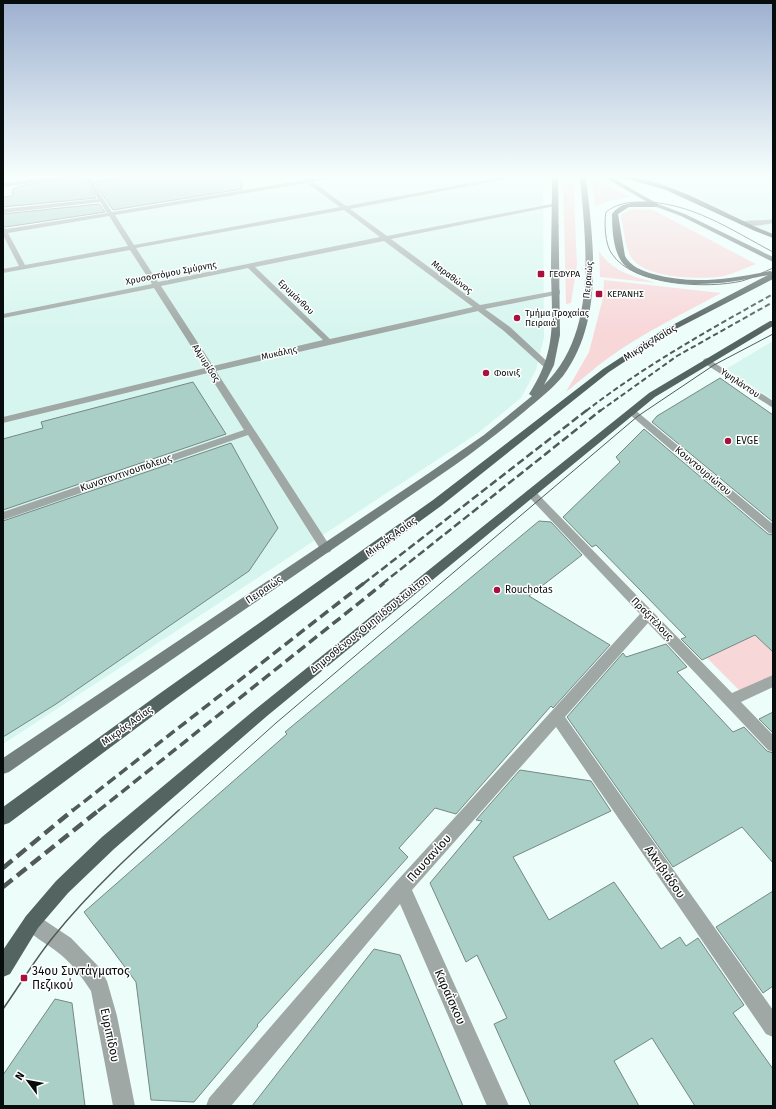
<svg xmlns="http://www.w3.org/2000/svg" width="776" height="1109" viewBox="0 0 776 1109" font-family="'Fira Sans',sans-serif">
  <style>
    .built { fill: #d6f5ee }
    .green { fill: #f8d7d9 }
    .building { fill: #aacfc7; stroke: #758884 }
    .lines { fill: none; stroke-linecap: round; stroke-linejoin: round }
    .minor { fill: #9fa8a5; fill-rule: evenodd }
    .secondary { fill: #73807d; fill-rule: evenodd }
    .primary { fill: #546461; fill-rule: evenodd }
    .tram-far1 { stroke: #515a58; stroke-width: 1 }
    .tram { stroke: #515a58; stroke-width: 1.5 }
    .rail-far3 { stroke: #515a58; stroke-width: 2; stroke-dasharray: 5.5 3; stroke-linecap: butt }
    .rail-far2 { stroke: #515a58; stroke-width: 2.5; stroke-dasharray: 8 3.5; stroke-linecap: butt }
    .rail-far1 { stroke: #515a58; stroke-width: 3.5; stroke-dasharray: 10 5; stroke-linecap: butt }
    .rail { stroke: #515a58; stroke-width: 4.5; stroke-dasharray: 12 6; stroke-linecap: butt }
    .poi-dot { fill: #a8103e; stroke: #fff; stroke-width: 1.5 }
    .labels { text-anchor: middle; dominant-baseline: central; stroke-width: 3; stroke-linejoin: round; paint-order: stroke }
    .far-street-label { font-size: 9px; fill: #070d0c; stroke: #fff }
    .far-poi-label { font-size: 9px; fill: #070d0c; stroke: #fff; text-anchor: start }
    .street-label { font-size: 10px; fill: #070d0c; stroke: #fff }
    .poi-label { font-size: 10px; fill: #070d0c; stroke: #fff; text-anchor: start }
    .near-street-label { font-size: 12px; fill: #070d0c; stroke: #fff }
    .near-poi-label { font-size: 12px; fill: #070d0c; stroke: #fff; text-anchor: start }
  </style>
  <rect width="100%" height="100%" fill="#edfefa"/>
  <g class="built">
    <path d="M347 177H543L544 338 536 370 528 385 521 398 478 433 256 579 3 744V233Z"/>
    <path d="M633 177H773V233L763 230 735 218 671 187Z"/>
    <path d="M773 341V400L726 369Z"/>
  </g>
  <g class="green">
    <path d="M563 177H573L577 264 571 303 566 304Z"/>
    <path d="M592 180H597L630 197 606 202 595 206Z"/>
    <path d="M638 209 653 210 756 264C745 268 735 273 724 276 702 280 644 279 631 257 625 248 624 228 621 218V215L630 210Z"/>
    <path d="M599 251C612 272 635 277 657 283L600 277Z"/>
    <path d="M604 280 721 293C683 314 642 333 607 359 593 369 580 381 566 392L589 352 603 298Z"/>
    <path d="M755 635 773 652V677L741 692 707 658Z"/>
  </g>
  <g class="building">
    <path d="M76 177H84L96 198 3 207V197L12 196 13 189 21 186Z"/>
    <path d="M128 177H241L242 189 113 210 96 185Z"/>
    <path d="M99 204 105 212 6 227 3 226V214Z"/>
    <path d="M720 378 773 415V522L652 422 657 416Z"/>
    <path d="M193 382 226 434 3 510V439L43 428 41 422Z"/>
    <path d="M644 429 768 534 773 535V652L755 635 702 660 681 639 686 637 596 545 592 547 563 517 620 462 616 457Z"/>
    <path d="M231 443 278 528 249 571 56 704 3 737V521Z"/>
    <path d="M539 521 551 522 582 555 529 596 610 645 553 708 551 706 456 814 435 808 399 848 408 857 257 1025 258 1026 194 1102 151 1100 136 982 84 912 287 734 285 732Z"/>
    <path d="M666 644 687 667 677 672 733 732 744 727 767 751 773 753V863L742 827 673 867 567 717 623 653 626 657Z"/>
    <path d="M773 712V733L759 719Z"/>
    <path d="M520 770 591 781 611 811 513 857 549 920 614 882 661 949 680 937 686 946 698 938 744 1005 733 1013 773 1069V1106H695L652 1038 614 1061 639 1106H531L494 1024 507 1018 477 955 466 962 430 883 482 821 476 820Z"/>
    <path d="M773 891V986L763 993 716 927Z"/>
    <path d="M374 949 400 955 463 1106H252Z"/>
    <path d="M55 999 72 1003 85 1106H3V1075Z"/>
  </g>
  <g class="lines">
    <g class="minor">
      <path d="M55 177H75L3 187V183Z"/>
      <path d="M85 177H90L92 181 113 177H127L94 184 112 212 304 180 306 177 309 179 333 177 313 182 346 206 502 177H515L350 209 387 236 557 203V205L555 206 391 239 480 305 560 290V294L485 309 510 327 552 366 548 369 545 368 504 331 478 311 216 371 330 546 332 549 330 552 326 553 322 552 248 435 3 520V512L244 430 208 373 3 423V417L205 368 154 288 3 318V314L152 284 130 250 3 273V269L19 266 3 235V227L6 229 107 213 100 202 3 213V209L98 199ZM307 183 340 207 134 245 115 215ZM344 210 380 237 158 282 136 248ZM109 216 128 246 25 265 8 233ZM384 241 473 307 330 339 255 267ZM248 268 323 340 213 366 161 286Z"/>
      <path d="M773 219V223C764 225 746 228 738 223 744 219 764 221 773 219Z"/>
      <path d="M707 358 773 401V408L704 363 703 361 704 359Z"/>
      <path d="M632 409 635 410 773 524V534L769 533 629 414 627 412 629 410Z"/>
      <path d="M531 489 535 491 732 693 773 675V687L741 702 773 735V752L768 750 648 623 565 717 773 1010V1037L766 1034 556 727 412 890 509 1106H487L400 904 231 1106H206L209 1098 396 882 640 614 527 495 526 493 527 491Z"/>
      <path d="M32 913 38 916 71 938 98 966 107 981 117 1016 135 1106H113L91 991C82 977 70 961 56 951 45 942 28 935 23 922L26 916Z"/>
    </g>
    <g class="secondary">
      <path d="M552 177H558L560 335 554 365 544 385C598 332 586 246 580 177H586C593 241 605 320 563 376 552 389 538 400 525 411 502 430 479 448 455 465L55 740 9 772 3 774V758L429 473 484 435 532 396 529 394C557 351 552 321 551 273 551 241 552 209 552 177Z"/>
      <path d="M604 177H611L658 204 685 214 773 257V262L681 216 654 206Z"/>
    </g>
    <g class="primary">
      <path d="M621 177C668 177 728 217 773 234V238L755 231 666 190Z"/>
      <path d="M645 202 656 203 659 205 656 207H629L618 214 625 256C630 266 642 271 653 274 692 285 731 279 770 271L773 272V279L668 333 609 372 441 506 170 703 9 823 3 825V807L159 694 433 500 603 369 663 330 768 275C727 284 688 289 647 277 637 274 625 269 620 259 613 247 612 228 612 214 620 203 633 202 645 202Z"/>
      <path d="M770 321H773V326L655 397 267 716 114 849 68 893 38 928 10 974 3 977V950L26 916 56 881 102 837 257 708 649 393Z"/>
    </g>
    <g class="tram-far1">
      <path d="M773 252C731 230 690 201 640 202 628 202 616 204 606 212 604 223 605 245 612 254 633 286 708 289 742 281 753 278 763 272 773 268"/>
      <path d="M178 811 276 723 638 416 714 365 773 334"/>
    </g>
    <path class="tram" d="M3 1009C20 985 35 959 54 936 91 890 135 850 179 810"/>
    <g class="rail-far3">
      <path d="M586 411C644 366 709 330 773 294"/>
      <path d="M600 411 677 356 773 302"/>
    </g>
    <g class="rail-far2">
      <path d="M363 584 587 410"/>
      <path d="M382 584 601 410"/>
    </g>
    <g class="rail-far1">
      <path d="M72 811 364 583"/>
      <path d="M98 811 384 583"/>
    </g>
    <g class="rail">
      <path d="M3 868 73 810"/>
      <path d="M3 887 99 810"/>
    </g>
  </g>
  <linearGradient id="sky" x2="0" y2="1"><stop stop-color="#9db0d0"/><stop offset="0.53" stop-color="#f7fffd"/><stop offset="1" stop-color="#f7fffd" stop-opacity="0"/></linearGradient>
  <rect width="776" height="333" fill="url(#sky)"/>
  <g class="poi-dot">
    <rect x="537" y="270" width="8" height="8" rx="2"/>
    <rect x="595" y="290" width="8" height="8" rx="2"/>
    <circle cx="517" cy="318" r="4"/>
    <circle cx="486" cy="373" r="4"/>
    <circle cx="728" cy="441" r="4"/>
    <circle cx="497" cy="590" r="4"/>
    <rect x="20" y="974" width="8" height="8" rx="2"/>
  </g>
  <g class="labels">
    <g class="far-street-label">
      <text transform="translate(171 273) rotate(-11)">Χρυσοστόμου Σμύρνης</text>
      <text transform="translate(452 277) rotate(37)">Μαραθώνος</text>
      <text transform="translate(588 280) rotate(-85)">Πειραιώς</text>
      <text transform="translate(296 297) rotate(44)">Ερυμάνθου</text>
      <text transform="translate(279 353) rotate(-13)">Μυκάλης</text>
      <text transform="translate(206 363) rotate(57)">Αλμυρίδος</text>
      <text transform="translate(740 383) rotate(34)">Υψηλάντου</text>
    </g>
    <g class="far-poi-label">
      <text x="549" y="274">ΓΕΦΥΡΑ</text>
      <text x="607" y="294">ΚΕΡΑΝΗΣ</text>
      <text x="525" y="313">Τμήμα Τροχαίας<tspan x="525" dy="10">Πειραιά</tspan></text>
      <text x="494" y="373">Φοινιξ</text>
    </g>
    <g class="street-label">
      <text transform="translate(650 343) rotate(-32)">Μικράς Ασίας</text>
      <text transform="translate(703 471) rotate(40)">Κουντουριώτου</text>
      <text transform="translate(126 473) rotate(-19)">Κωνσταντινουπόλεως</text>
      <text transform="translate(391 537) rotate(-36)">Μικράς Ασίας</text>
      <text transform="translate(264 590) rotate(-34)">Πειραιώς</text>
      <text transform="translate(652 619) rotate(46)">Πραξιτέλους</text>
      <text transform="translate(370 624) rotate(-39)">Δημοσθένους Ομηρίδου Σκυλίτση</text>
      <text transform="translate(127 726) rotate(-36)">Μικράς Ασίας</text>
    </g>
    <g class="poi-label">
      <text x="736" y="441">EVGE</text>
      <text x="505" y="590">Rouchotas</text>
    </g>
    <g class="near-street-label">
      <text transform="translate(429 858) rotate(-48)">Παυσανίου</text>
      <text transform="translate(665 872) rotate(55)">Αλκιβιάδου</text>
      <text transform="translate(450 997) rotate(66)">Καραΐσκου</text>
      <text transform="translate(110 1035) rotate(78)">Ευριπίδου</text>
    </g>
    <g class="near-poi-label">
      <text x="32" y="971">34ου Συντάγματος<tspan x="32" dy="14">Πεζικού</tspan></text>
    </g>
  </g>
  <rect width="776" height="1109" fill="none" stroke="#070d0c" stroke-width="8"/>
  <g transform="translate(28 1081) rotate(302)" stroke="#ffffff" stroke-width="3" paint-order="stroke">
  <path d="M0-3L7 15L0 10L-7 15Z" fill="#070d0c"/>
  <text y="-6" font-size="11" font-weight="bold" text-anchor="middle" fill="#070d0c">N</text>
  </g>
</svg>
